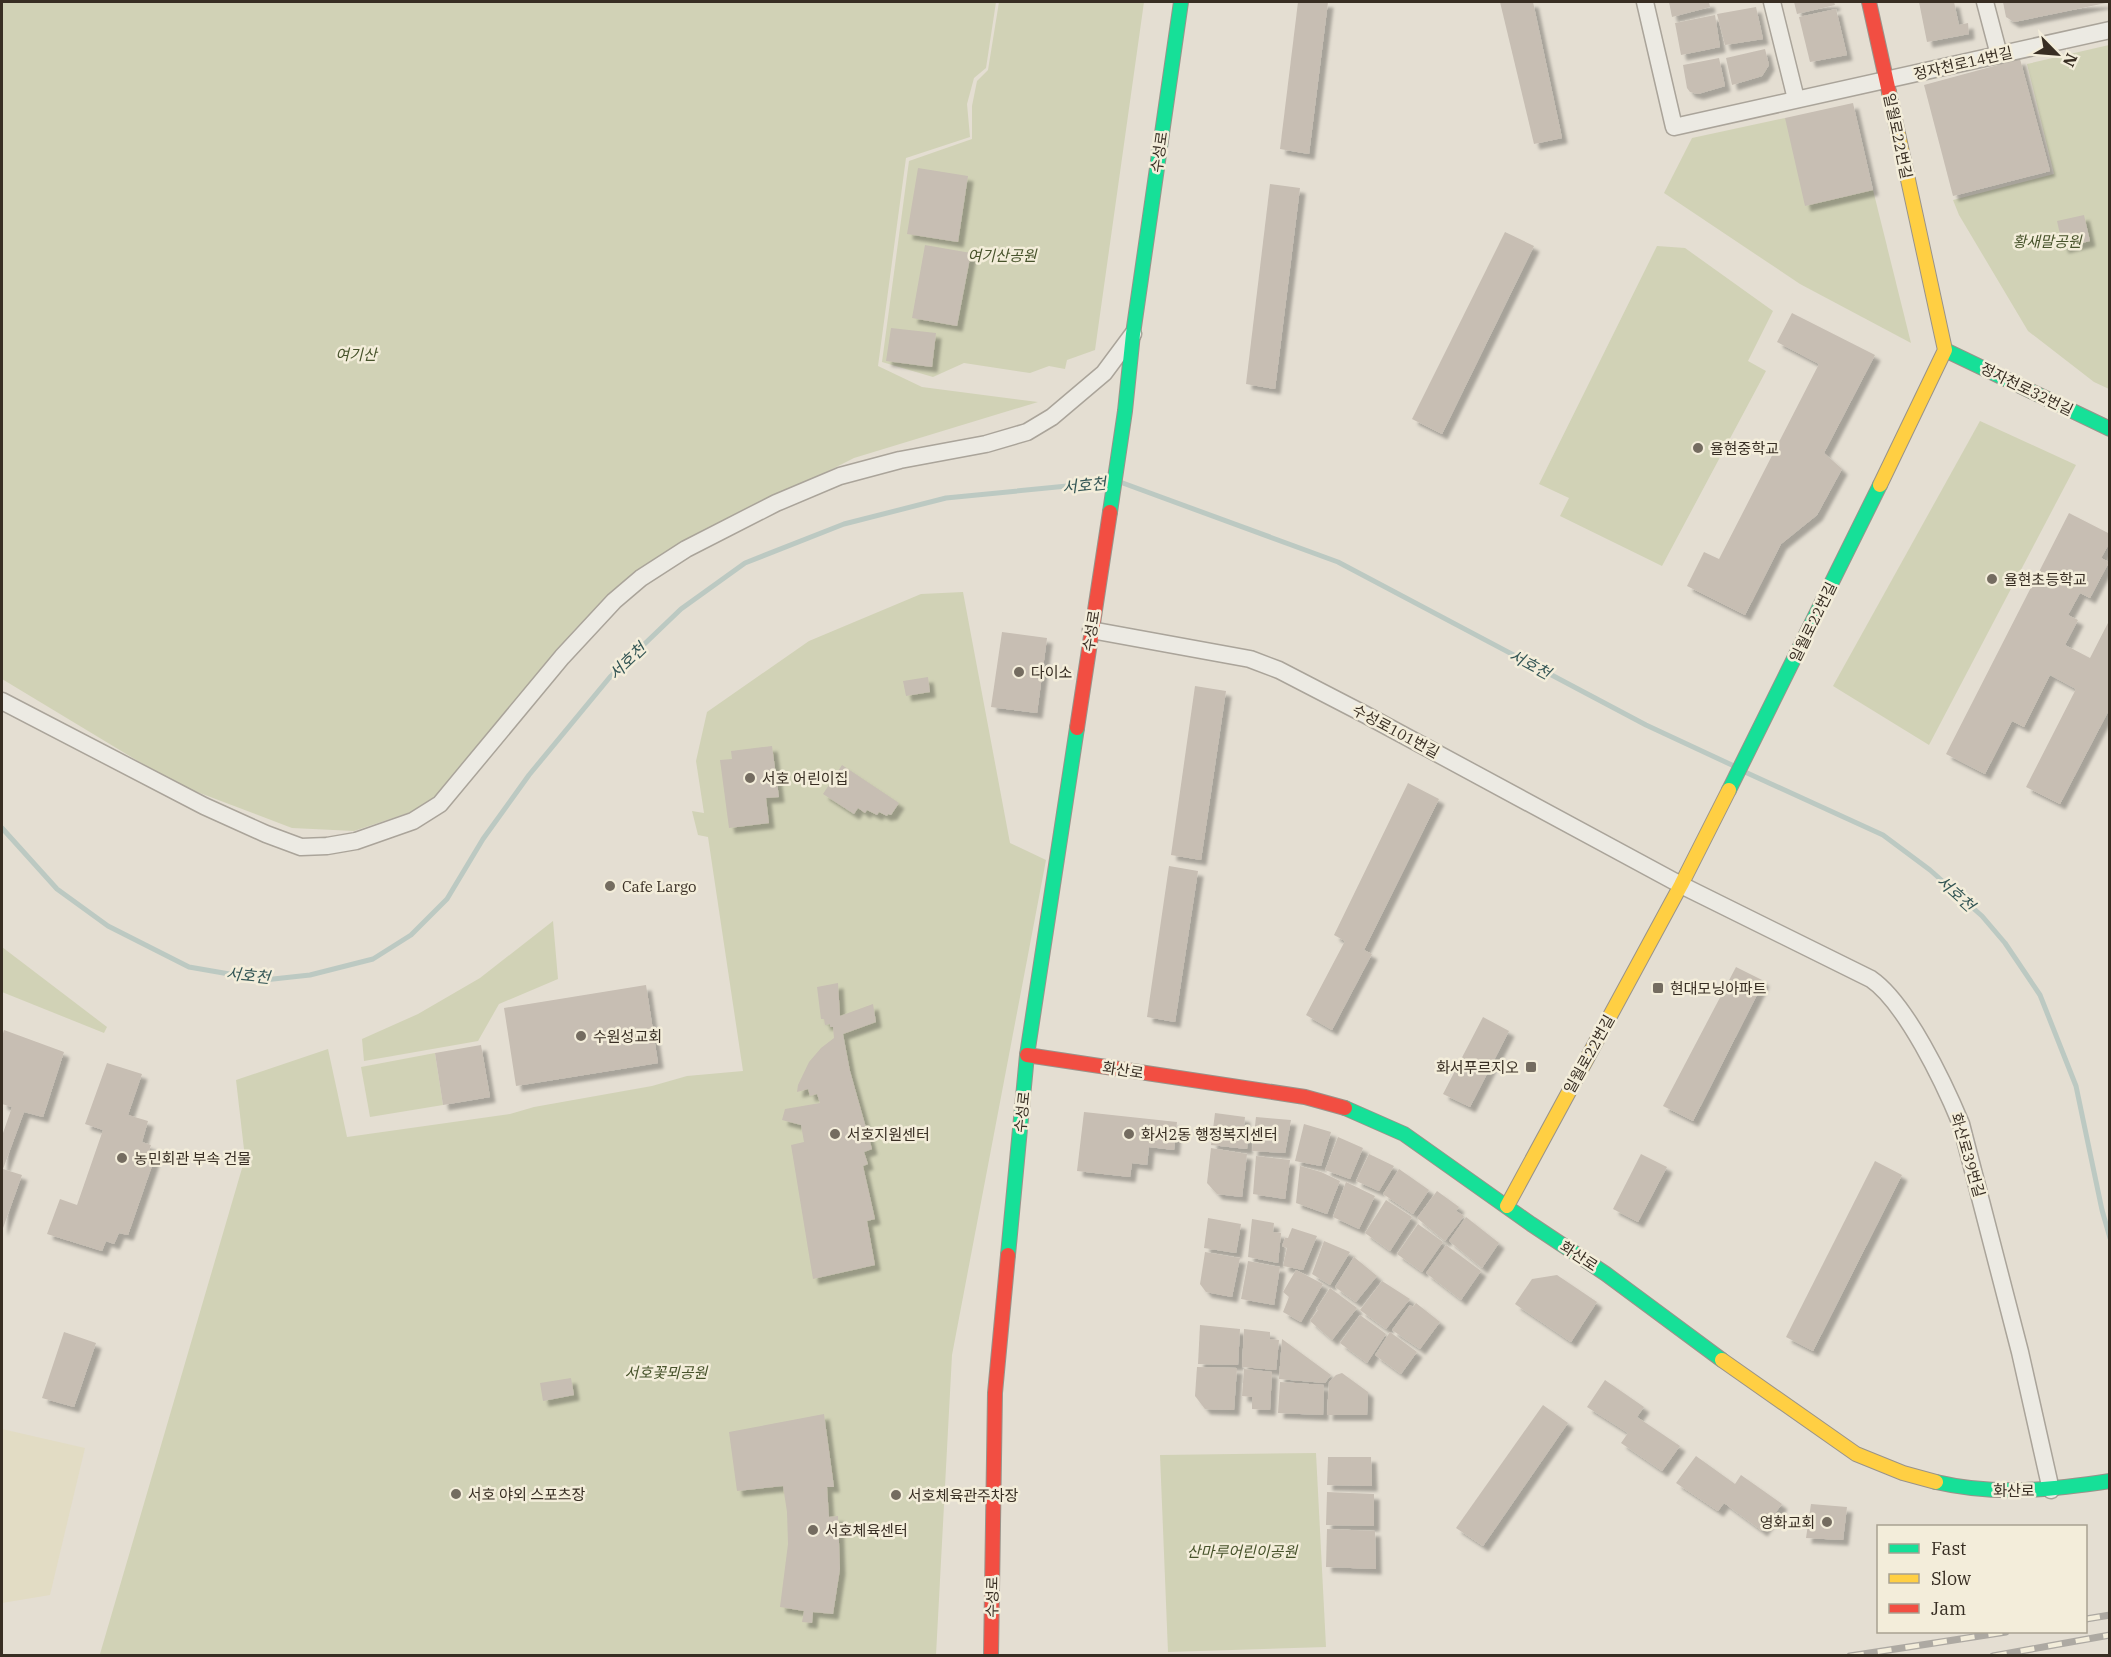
<svg xmlns="http://www.w3.org/2000/svg" width="2111" height="1657" viewBox="0 0 2111 1657" font-family="'IBM Plex Serif','Noto Sans KR',serif">
  <style>
    .farmland { fill: #e2dcc4 }
    .green { fill: #d1d2b6 }
    .lines { fill: none; stroke-linecap: round; stroke-linejoin: round }
    .stream { stroke: #bcc9c2; stroke-width: 5 }
    .building { fill: #c7beb3; filter: url(#shadow) }
    .street-casing { stroke: #aaa49a; stroke-width: 19 }
    .fast-casing { stroke: #99938a; stroke-width: 16 }
    .slow-casing { stroke: #99938a; stroke-width: 16 }
    .jam-casing { stroke: #99938a; stroke-width: 16 }
    .street { stroke: #eceae3; stroke-width: 16 }
    .fast { stroke: #16e098; stroke-width: 14 }
    .slow { stroke: #ffcf43; stroke-width: 14 }
    .jam { stroke: #f24e42; stroke-width: 14 }
    .rail-casing { stroke: #ada9a2; stroke-width: 7 }
    .rail { stroke: #f3edda; stroke-width: 4.5; stroke-dasharray: 14; stroke-linecap: butt }
    .poi-dot { fill: #746c60; stroke: #f3edda; stroke-width: 2 }
    .labels { text-anchor: middle; dominant-baseline: central; stroke-width: 5; stroke-linejoin: round; paint-order: stroke }
    .street-label { font-size: 15px; fill: #382e23; stroke: #f3edda }
    .park-label { font-size: 15px; font-style: italic; fill: #47532b; stroke: #f3edda }
    .poi-label { font-size: 15px; fill: #382e23; stroke: #f3edda; text-anchor: start }
    .water-label { font-size: 16px; font-style: italic; fill: #345655; stroke: #f3edda }
  </style>
  <defs>
    <filter id="shadow"><feDropShadow dx="5.5" dy="5.5" stdDeviation="1.5" flood-color="#0004"/></filter>
  </defs>
  <rect width="100%" height="100%" fill="#e4ded2"/>
  <path class="farmland" d="M2 1429 85 1448 50 1595 2 1603Z"/>
  <g class="green">
    <path d="M2 2H996L986 68 974 78 967 104 970 137 906 158 878 366 922 387 1038 402 854 458 654 559 575 629 454 778 423 808 354 831 292 828 176 784 2 679Z"/>
    <path d="M999 2H1144L1095 350 1067 360 1065 369 1049 366 1030 373 964 363 933 377 882 362 909 161 972 139V106L977 81 988 70Z"/>
    <path d="M2109 45V389L2094 382 2028 331 1959 215 1953 200 2054 174 2027 64Z"/>
    <path d="M1785 118 1873 190 1911 343 1800 284 1664 193 1692 138Z"/>
    <path d="M1657 246 1685 248 1773 311 1748 361 1766 371 1662 566 1560 516 1569 498 1539 484Z"/>
    <path d="M1980 421 2076 465 1929 745 1833 686Z"/>
    <path d="M963 592 1010 843 1046 860 952 1355 936 1655 100 1654 245 1158 236 1080 328 1049 347 1137 510 1114 534 1107 652 1086 687 1076 743 1071 708 837 698 835 692 811 704 813 696 761 707 712 809 641 921 594Z"/>
    <path d="M553 921 558 979 499 1004 478 1041 364 1061 362 1039 418 1014 480 978Z"/>
    <path d="M2 947 107 1027 104 1033 2 992Z"/>
    <path d="M435 1053 443 1105 370 1117 361 1067Z"/>
    <path d="M1316 1453 1326 1647 1168 1652 1160 1455Z"/>
  </g>
  <g class="lines">
    <g class="stream">
      <path d="M1120 482 1338 562 1646 725 1734 766"/>
      <path d="M1745 772 1883 835 1930 870 1982 916 2005 943 2040 995 2076 1086 2102 1210 2110 1238"/>
      <path d="M2 828 57 889 108 926 189 967 264 980 310 975 373 959 411 935 447 899 483 839 529 775 610 677 681 609 745 563 844 524 946 498 1108 482"/>
    </g>
  </g>
  <g class="building">
    <path d="M1298 2H1328L1309 154 1280 149Z"/>
    <path d="M1500 2H1533L1562 138 1534 144Z"/>
    <path d="M1669 2H1709L1710 7 1672 17Z"/>
    <path d="M1794 2H1834L1835 5 1797 14Z"/>
    <path d="M1919 2H1954L1959 25 1968 23 1969 34 1927 42Z"/>
    <path d="M2003 2H2106V3L2014 22 2006 17Z"/>
    <path d="M1756 7 1763 39 1725 45 1717 14Z"/>
    <path d="M1836 9 1847 55 1810 62 1799 17Z"/>
    <path d="M1715 15 1720 47 1681 55 1675 23Z"/>
    <path d="M1765 49 1769 65 1762 76 1732 85 1726 58Z"/>
    <path d="M1719 58 1725 86 1698 94 1690 92 1687 88 1683 65Z"/>
    <path d="M2020 59 2050 171 1953 196 1924 85Z"/>
    <path d="M1853 103 1873 190 1805 206 1785 118Z"/>
    <path d="M918 168 968 176 958 242 907 234Z"/>
    <path d="M1270 184 1300 188 1275 389 1246 384Z"/>
    <path d="M2084 215 2090 241 2063 248 2057 221Z"/>
    <path d="M1505 232 1534 246 1442 434 1412 419Z"/>
    <path d="M925 245 971 253 957 326 912 318Z"/>
    <path d="M1792 313 1875 355 1824 453 1842 469 1817 515 1781 544 1745 615 1687 586 1704 552 1719 559 1819 364 1777 342Z"/>
    <path d="M891 328 936 333 932 367 886 361Z"/>
    <path d="M2069 513 2110 534V542L2101 558 2109 562 2090 598 2080 593 2068 615 2078 620 2065 645 2090 658 2110 619V708L2060 804 2026 787 2076 689 2050 675 2024 727 2012 721 1985 774 1946 754Z"/>
    <path d="M1002 632 1047 638 1037 713 991 707Z"/>
    <path d="M928 677 930 692 906 696 903 681Z"/>
    <path d="M1195 686 1226 691 1201 860 1171 855Z"/>
    <path d="M772 746 779 797 766 798 769 823 729 828 720 760 732 759 731 751Z"/>
    <path d="M842 765 899 803 891 815 888 814 887 816 879 812 877 815 867 810 865 813 858 808 854 814 823 794Z"/>
    <path d="M1408 783 1439 799 1364 950 1372 954 1332 1030 1306 1015 1345 941 1334 935Z"/>
    <path d="M1169 866 1198 871 1175 1022 1147 1017Z"/>
    <path d="M1736 967 1764 981 1693 1121 1663 1106Z"/>
    <path d="M838 983 840 1016 873 1004 876 1022 843 1034 850 1071 872 1149 864 1152 868 1164 863 1166 875 1219 867 1221 875 1265 813 1279 791 1145 804 1142 801 1125 782 1120 785 1109 820 1103 817 1094 810 1096 808 1089 797 1092 798 1085 809 1062 821 1048 834 1038 833 1027H830V1024L825 1025 824 1019H821L817 987Z"/>
    <path d="M646 985 658 1063 516 1086 504 1008Z"/>
    <path d="M1483 1017 1509 1031 1470 1107 1443 1094Z"/>
    <path d="M4 1030 64 1052 43 1117 24 1112 3 1169 22 1175 2 1231V1136L12 1107 2 1104V1037Z"/>
    <path d="M481 1045 490 1097 443 1105 435 1053Z"/>
    <path d="M107 1063 142 1074 128 1115 148 1121 142 1142 151 1145 147 1156 154 1160 128 1235 119 1233 114 1244 106 1241 102 1251 47 1234 60 1199 77 1205 103 1130 85 1124Z"/>
    <path d="M1084 1112 1177 1122 1174 1150 1149 1147 1147 1165 1132 1163 1130 1177 1077 1171Z"/>
    <path d="M1215 1113 1245 1117 1243 1136H1248L1247 1149 1211 1145Z"/>
    <path d="M1256 1117 1291 1120 1285 1153 1252 1151Z"/>
    <path d="M1304 1124 1331 1132 1321 1166 1295 1161Z"/>
    <path d="M1338 1137 1363 1148 1350 1179 1325 1170Z"/>
    <path d="M1211 1148 1247 1154 1242 1197 1217 1194 1207 1183Z"/>
    <path d="M1369 1154 1394 1166 1379 1191 1356 1181Z"/>
    <path d="M1641 1154 1667 1167 1638 1222 1613 1209Z"/>
    <path d="M1256 1156 1290 1160 1285 1199 1253 1194Z"/>
    <path d="M1875 1161 1902 1175 1813 1351 1786 1337Z"/>
    <path d="M1300 1166 1321 1172 1340 1181 1327 1214 1296 1203Z"/>
    <path d="M1399 1169 1429 1190 1413 1214 1383 1194Z"/>
    <path d="M1346 1182 1375 1196 1359 1229 1333 1217Z"/>
    <path d="M1437 1191 1459 1207 1456 1211 1464 1216 1445 1241 1417 1218Z"/>
    <path d="M1386 1200 1412 1217 1390 1251 1365 1233Z"/>
    <path d="M1466 1217 1499 1243 1482 1268 1449 1241Z"/>
    <path d="M1208 1218 1241 1224 1236 1253 1204 1248Z"/>
    <path d="M1252 1219 1274 1223 1273 1232 1281 1233 1278 1263 1248 1257Z"/>
    <path d="M1418 1224 1443 1242 1422 1272 1397 1254Z"/>
    <path d="M1292 1228 1317 1236 1303 1270 1283 1266 1287 1248 1282 1246 1285 1238H1288Z"/>
    <path d="M1324 1241 1350 1252 1330 1285 1312 1274Z"/>
    <path d="M1446 1245 1481 1271 1461 1300 1426 1273Z"/>
    <path d="M1205 1252 1240 1258 1232 1297 1206 1292 1200 1284Z"/>
    <path d="M1354 1257 1377 1276 1356 1302 1335 1287Z"/>
    <path d="M1248 1261 1280 1267 1274 1305 1241 1299Z"/>
    <path d="M1296 1270 1323 1284 1301 1322 1283 1312 1289 1297 1283 1292Z"/>
    <path d="M1557 1275 1597 1302 1571 1342 1515 1304 1532 1279Z"/>
    <path d="M1382 1281 1410 1299 1386 1329 1360 1310Z"/>
    <path d="M1330 1288 1357 1308 1332 1340 1310 1321 1318 1310 1316 1309Z"/>
    <path d="M1416 1303 1440 1322 1420 1349 1392 1330 1410 1305 1413 1307Z"/>
    <path d="M1360 1315 1386 1334 1367 1363 1340 1343Z"/>
    <path d="M1200 1325 1240 1329 1238 1365 1198 1364Z"/>
    <path d="M1244 1329 1270 1332V1339L1279 1340 1276 1370 1242 1367Z"/>
    <path d="M64 1332 96 1343 74 1407 42 1398Z"/>
    <path d="M1390 1332 1417 1352 1401 1374 1375 1355Z"/>
    <path d="M1282 1339 1331 1375 1325 1383 1279 1379Z"/>
    <path d="M1197 1367 1237 1368 1234 1410 1205 1409 1195 1396Z"/>
    <path d="M1244 1369 1272 1372 1270 1410 1252 1409V1397L1242 1396Z"/>
    <path d="M1342 1373 1368 1392 1367 1415H1327L1329 1382 1336 1375Z"/>
    <path d="M571 1378 574 1395 543 1401 540 1383Z"/>
    <path d="M1605 1380 1644 1407 1637 1417 1680 1446 1662 1471 1621 1443 1628 1433 1587 1407Z"/>
    <path d="M1280 1382 1324 1385 1323 1415 1278 1413Z"/>
    <path d="M1543 1405 1568 1423 1483 1546 1456 1528Z"/>
    <path d="M824 1414 834 1487H827L829 1517 838 1516 840 1569 833 1614 813 1612 812 1623 802 1622 804 1611 780 1607 788 1544 787 1512 783 1486 737 1491 729 1432Z"/>
    <path d="M1696 1456 1735 1484 1741 1475 1782 1504 1762 1531 1724 1503 1718 1511 1676 1483Z"/>
    <path d="M1328 1457H1371L1372 1486 1327 1485Z"/>
    <path d="M1327 1492 1374 1494V1526L1326 1525Z"/>
    <path d="M1811 1504 1847 1507 1843 1540 1806 1538Z"/>
    <path d="M1327 1529 1375 1531 1376 1569 1326 1567Z"/>
  </g>
  <g class="lines">
    <g class="street-casing">
      <g id="street">
        <path d="M1645 2 1674 127 2110 30"/>
        <path d="M1772 2 1796 99"/>
        <path d="M1985 2 1999 55"/>
        <path d="M1091 630 1250 659 1279 670 1366 715 1681 885 1871 979C1906 1003 1944 1083 1961 1124L2020 1352 2051 1490"/>
        <path d="M2 701 204 806 266 834 301 847 327 846 356 841 413 821 440 804 562 657 614 601 641 578 686 549 776 503 840 476 900 460 986 444 1027 432 1052 417 1104 373 1133 334"/>
      </g>
    </g>
    <g class="fast-casing">
      <g id="fast">
        <path d="M1945 350 2110 429"/>
        <path d="M1110 512 1125 411 1133 334 1181 2"/>
        <path d="M1729 790 1880 485"/>
        <path d="M1345 1108 1404 1134 1531 1224 1606 1274 1722 1360"/>
        <path d="M1008 1255 1027 1055 1077 728"/>
        <path d="M1936 1482C1996 1496 2050 1490 2110 1481"/>
      </g>
    </g>
    <g class="slow-casing">
      <g id="slow">
        <path d="M1880 485 1945 350 1889 92"/>
        <path d="M1507 1206 1681 885 1729 790"/>
        <path d="M1722 1360 1856 1454 1903 1473 1936 1482"/>
      </g>
    </g>
    <g class="jam-casing">
      <g id="jam">
        <path d="M1869 2 1889 92"/>
        <path d="M1077 728 1110 512"/>
        <path d="M1027 1055 1305 1097 1345 1108"/>
        <path d="M991 1656 995 1393 1008 1255"/>
      </g>
    </g>
    <use href="#street" class="street"/>
    <use href="#fast" class="fast"/>
    <use href="#slow" class="slow"/>
    <use href="#jam" class="jam"/>
    <g class="rail-casing">
      <g id="rail">
        <path d="M2086 1619 2110 1615"/>
        <path d="M1850 1656 2006 1632"/>
        <path d="M1993 1656 2110 1635"/>
      </g>
    </g>
    <use href="#rail" class="rail"/>
  </g>
  <g class="poi-dot">
    <circle cx="1698" cy="448" r="6"/>
    <circle cx="1992" cy="579" r="6"/>
    <circle cx="1019" cy="672" r="6"/>
    <circle cx="750" cy="778" r="6"/>
    <circle cx="610" cy="886" r="6"/>
    <rect x="1652" y="982" width="12" height="12" rx="3"/>
    <circle cx="581" cy="1036" r="6"/>
    <rect x="1525" y="1061" width="12" height="12" rx="3"/>
    <circle cx="835" cy="1134" r="6"/>
    <circle cx="1129" cy="1134" r="6"/>
    <circle cx="122" cy="1158" r="6"/>
    <circle cx="456" cy="1494" r="6"/>
    <circle cx="896" cy="1495" r="6"/>
    <circle cx="1827" cy="1522" r="6"/>
    <circle cx="813" cy="1530" r="6"/>
  </g>
  <g class="labels">
    <g class="street-label">
      <text transform="translate(1963 63) rotate(-13)">정자천로14번길</text>
      <text transform="translate(1898 136) rotate(78)">일월로22번길</text>
      <text transform="translate(1159 152) rotate(-82)">수성로</text>
      <text transform="translate(2027 389) rotate(26)">정자천로32번길</text>
      <text transform="translate(1813 622) rotate(-64)">일월로22번길</text>
      <text transform="translate(1091 631) rotate(-81)">수성로</text>
      <text transform="translate(1396 731) rotate(28)">수성로101번길</text>
      <text transform="translate(1589 1054) rotate(-61)">일월로22번길</text>
      <text transform="translate(1123 1070) rotate(9)">화산로</text>
      <text transform="translate(1022 1112) rotate(-84)">수성로</text>
      <text transform="translate(1968 1155) rotate(74)">화산로39번길</text>
      <text transform="translate(1579 1256) rotate(33)">화산로</text>
      <text x="2014" y="1490">화산로</text>
      <text transform="translate(992 1597) rotate(-89)">수성로</text>
    </g>
    <g class="park-label">
      <text x="2047" y="241">황새말공원</text>
      <text x="1002" y="255">여기산공원</text>
      <text x="356" y="354">여기산</text>
      <text x="666" y="1372">서호꽃뫼공원</text>
      <text x="1242" y="1551">산마루어린이공원</text>
    </g>
    <g class="poi-label">
      <text x="1710" y="448">율현중학교</text>
      <text x="2004" y="579">율현초등학교</text>
      <text x="1031" y="672">다이소</text>
      <text x="762" y="778">서호 어린이집</text>
      <text x="622" y="886">Cafe Largo</text>
      <text x="1670" y="988">현대모닝아파트</text>
      <text x="593" y="1036">수원성교회</text>
      <text x="1519" y="1067" text-anchor="end">화서푸르지오</text>
      <text x="847" y="1134">서호지원센터</text>
      <text x="1141" y="1134">화서2동 행정복지센터</text>
      <text x="134" y="1158">농민회관 부속 건물</text>
      <text x="468" y="1494">서호 야외 스포츠장</text>
      <text x="908" y="1495">서호체육관주차장</text>
      <text x="1815" y="1522" text-anchor="end">영화교회</text>
      <text x="825" y="1530">서호체육센터</text>
    </g>
    <g class="water-label">
      <text transform="translate(1084 485) rotate(-6)">서호천</text>
      <text transform="translate(627 661) rotate(-44)">서호천</text>
      <text transform="translate(1530 664) rotate(28)">서호천</text>
      <text transform="translate(1956 893) rotate(42)">서호천</text>
      <text transform="translate(248 975) rotate(6)">서호천</text>
    </g>
  </g>
  <rect width="2111" height="1657" fill="none" stroke="#382e23" stroke-width="6"/>
  <rect x="1877" y="1525" width="210" height="108" fill="#f3edda" stroke="#a8a191" stroke-width="1.5"/>
  <rect x="1889" y="1544" width="30" height="9" fill="#16e098" stroke="#a8a191" stroke-width="1.5"/>
  <text x="1931" y="1555" font-size="18" fill="#382e23">Fast</text>
  <rect x="1889" y="1574" width="30" height="9" fill="#ffcf43" stroke="#a8a191" stroke-width="1.5"/>
  <text x="1931" y="1585" font-size="18" fill="#382e23">Slow</text>
  <rect x="1889" y="1604" width="30" height="9" fill="#f24e42" stroke="#a8a191" stroke-width="1.5"/>
  <text x="1931" y="1615" font-size="18" fill="#382e23">Jam</text>
  <g transform="translate(2057 54) rotate(115)" stroke="#f3edda" stroke-width="4.5" paint-order="stroke">
  <path d="M0-4.5L10 22L0 15L-10 22Z" fill="#382e23"/>
  <text y="-9" font-size="16" font-weight="bold" text-anchor="middle" fill="#382e23">N</text>
  </g>
</svg>
